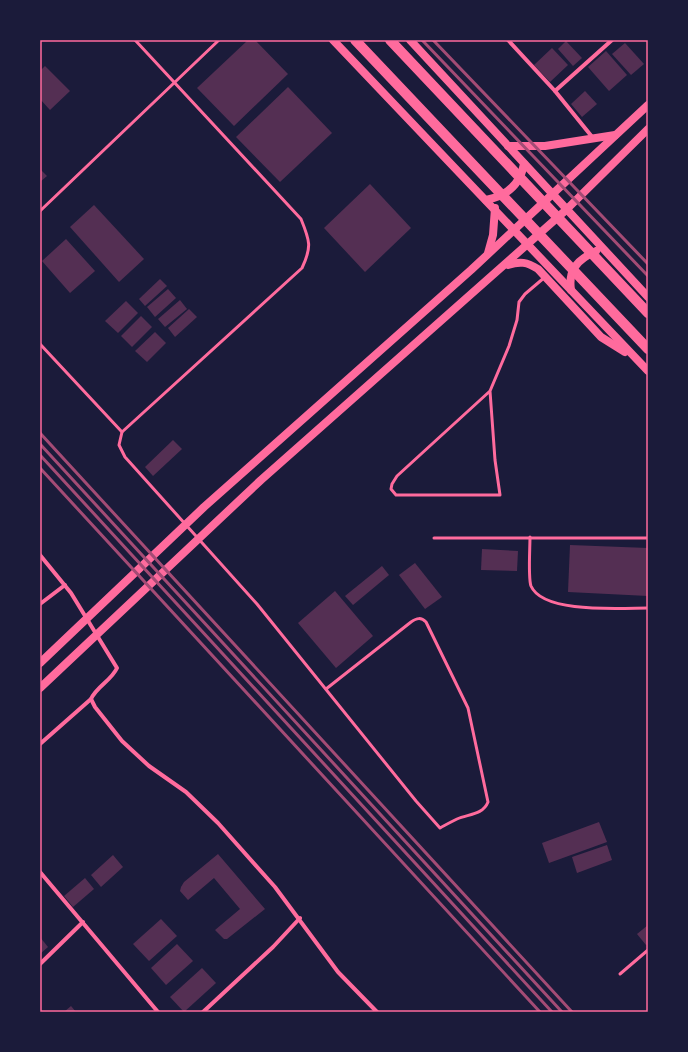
<svg xmlns="http://www.w3.org/2000/svg" width="688" height="1052" viewBox="0 0 688 1052" font-family="Spectral,serif">
  <style>
    .building { fill: #542f53 }
    .lines { fill: none; stroke-linecap: round; stroke-linejoin: round }
    .service { stroke: #ff6b9d; stroke-width: 3 }
    .minor { stroke: #ff6b9d; stroke-width: 4 }
    .secondary { stroke: #ff6b9d; stroke-width: 8 }
    .trunk { stroke: #ff6b9d; stroke-width: 10 }
    .rail { stroke: #a44b75; stroke-width: 3 }
    .neatline { fill: none; stroke: #ff6b9d; stroke-width: 1.5 }
  </style>
  <rect width="100%" height="100%" fill="#1b1b3a"/>
  <g class="building">
    <path d="M248 40H255L288 74 234 126 197 88Z"/>
    <path d="M566 41 582 58 573 66 558 49Z"/>
    <path d="M625 43 644 64 631 75 612 54Z"/>
    <path d="M552 48 568 65 550 82 534 65Z"/>
    <path d="M606 51 627 75 609 91 588 67Z"/>
    <path d="M45 66 70 91 50 110 40 99V71Z"/>
    <path d="M288 87 332 133 280 182 236 137Z"/>
    <path d="M585 91 597 104 582 117 571 104Z"/>
    <path d="M40 169 47 176 40 182Z"/>
    <path d="M370 184 411 228 365 272 324 228Z"/>
    <path d="M94 205 144 259 119 282 70 227Z"/>
    <path d="M66 239 95 271 70 293 42 261Z"/>
    <path d="M160 279 167 286 145 306 139 299Z"/>
    <path d="M168 289 176 298 155 317 147 307Z"/>
    <path d="M180 300 187 309 165 327 158 319Z"/>
    <path d="M126 301 138 313 118 333 105 321Z"/>
    <path d="M189 309 197 317 175 337 168 328Z"/>
    <path d="M141 316 152 327 132 347 121 336Z"/>
    <path d="M155 332 166 343 147 362 135 351Z"/>
    <path d="M173 440 182 449 153 476 145 467Z"/>
    <path d="M570 545 648 548V596L568 592Z"/>
    <path d="M482 549 518 551 517 571 481 570Z"/>
    <path d="M415 563 442 597 425 609 399 575Z"/>
    <path d="M382 566 389 575 353 605 345 596Z"/>
    <path d="M335 591 373 636 336 668 298 623Z"/>
    <path d="M599 822 607 842 549 863 542 843Z"/>
    <path d="M607 845 612 860 577 873 572 857Z"/>
    <path d="M218 854 265 909 227 939H224L215 930 240 909 214 878 188 900 180 891 181 887 184 882Z"/>
    <path d="M113 855 123 867 101 887 91 875Z"/>
    <path d="M85 878 94 889 73 907 64 896Z"/>
    <path d="M161 919 177 936 149 961 133 944Z"/>
    <path d="M648 925V944L646 945 637 934Z"/>
    <path d="M40 937 48 947 40 954Z"/>
    <path d="M177 944 193 961 166 985 151 968Z"/>
    <path d="M202 968 216 983 184 1012 170 997Z"/>
    <path d="M71 1006 76 1012H64Z"/>
  </g>
  <g class="lines">
    <g class="service">
      <path d="M135 40 301 219C310 241 312 247 302 268L122 432 119 445 125 457 257 604 416 801 440 828C445 825 451 822 457 819 468 814 483 815 488 802L468 708 426 622C421 617 417 618 411 622L326 689"/>
      <path d="M40 211 219 40"/>
      <path d="M40 344 122 432"/>
      <path d="M490 391 397 476 392 484 391 489 396 495H500L495 460 490 391 509 346 517 320 519 302 525 294 545 277"/>
      <path d="M530 537C530 548 528 578 531 586 543 614 621 608 648 608"/>
      <path d="M434 538H648"/>
      <path d="M620 974 648 950"/>
    </g>
    <g class="minor">
      <path d="M508 40 555 91 593 138"/>
      <path d="M555 91 612 40"/>
      <path d="M40 555 71 593 117 668C111 681 97 686 91 699L95 707 122 741 149 766 186 792 218 823 275 887 338 972 377 1012"/>
      <path d="M40 604 65 585"/>
      <path d="M40 744 91 699"/>
      <path d="M40 872 158 1012"/>
      <path d="M40 964 83 922"/>
      <path d="M203 1012 273 947 300 918"/>
    </g>
    <g class="secondary">
      <path d="M333 40 648 371"/>
      <path d="M410 40 648 297"/>
      <path d="M508 146H545L615 135"/>
      <path d="M486 200C507 196 520 185 524 164"/>
      <path d="M488 253 493 235 495 208"/>
      <path d="M508 265C520 261 527 262 538 269L601 337 625 352"/>
      <path d="M571 290C568 270 577 260 596 251"/>
      <path d="M40 663 204 507 471 270 648 105"/>
      <path d="M40 688 261 480 566 210 648 129"/>
    </g>
    <g class="trunk">
      <path d="M355 40 648 349"/>
      <path d="M390 40 648 313"/>
    </g>
    <g class="rail">
      <path d="M422 40 648 276"/>
      <path d="M433 40 648 264"/>
      <path d="M40 433 572 1012"/>
      <path d="M40 444 562 1012"/>
      <path d="M40 455 552 1012"/>
      <path d="M40 468 540 1012"/>
    </g>
  </g>
  <rect width="688" height="1052" fill="none" stroke="#1b1b3a" stroke-width="82"/>
  <rect x="41" y="41" width="606" height="970" class="neatline"/>
</svg>
